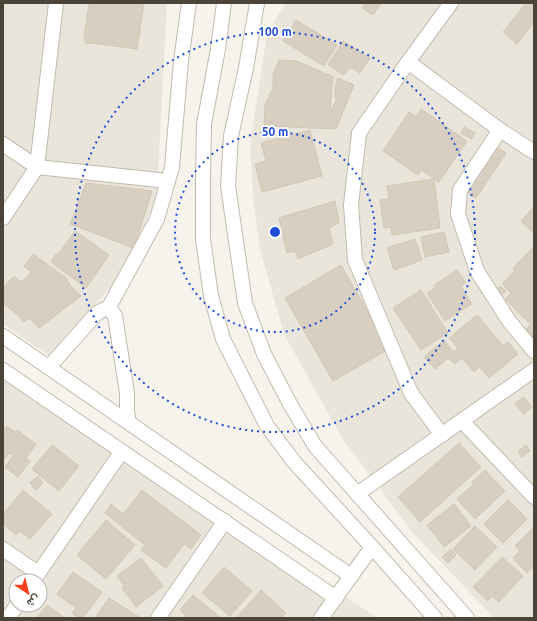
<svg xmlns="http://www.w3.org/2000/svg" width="537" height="621" viewBox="0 0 537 621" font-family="Ubuntu,Vazirmatn,sans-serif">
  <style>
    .residential { fill: #eae5da; fill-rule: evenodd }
    .building { fill: #d8cfc1; stroke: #d3c7b4 }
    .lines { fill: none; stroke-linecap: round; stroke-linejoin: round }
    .minor-casing { stroke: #c2bbae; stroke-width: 16 }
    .minor { stroke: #fff; stroke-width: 14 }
    .ring { fill: none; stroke: #1d4ed8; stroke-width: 2; stroke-dasharray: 2 4 }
    .centre { fill: #1d4ed8; stroke: #fff; stroke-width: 2 }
    .ring-label { font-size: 12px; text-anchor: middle; font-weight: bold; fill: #1d4ed8; stroke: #fff; stroke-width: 3.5; stroke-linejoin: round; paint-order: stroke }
  </style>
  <rect width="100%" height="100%" fill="#f6f3ec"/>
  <g class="residential">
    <path d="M3 3H167L157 193 136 250 120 277 49 356 3 324Z"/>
    <path d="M285 3H534V618H494L413 533 342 438 284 334 260 249 253 198 250 145 267 34Z"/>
    <path d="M3 373 378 618H3ZM16 581H40V605H16Z"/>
  </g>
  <g class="building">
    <path d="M89 3H144L137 49 91 43 86 44 84 38Z"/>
    <path d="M365 3H381L373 15 362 8Z"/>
    <path d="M526 3H534V22L517 44 503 32Z"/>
    <path d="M296 20 337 45 324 66 283 41Z"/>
    <path d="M343 41 370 58 360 73 350 67 344 75 328 65Z"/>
    <path d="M278 60 296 61 334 77H333L330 113 337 98H335L336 83 338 78 354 85 336 129 264 126 265 105 273 88V74L279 60Z"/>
    <path d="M421 109 467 141 439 182 421 170 418 175 383 151 409 112 416 117Z"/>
    <path d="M464 127 475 133 472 139 461 133Z"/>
    <path d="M310 130 322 176 262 192 255 164 266 161 261 143Z"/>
    <path d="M497 147 506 153 476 198 467 192Z"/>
    <path d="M434 179 440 228 392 235 391 227 384 228 380 200 389 199 387 186Z"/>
    <path d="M86 183 152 191 134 248 70 224Z"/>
    <path d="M335 201 339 222 329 229 333 244 298 259 295 251 287 253 279 218Z"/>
    <path d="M534 207V234L521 221Z"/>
    <path d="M75 231 109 255 86 288 51 262 56 254 58 255Z"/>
    <path d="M444 232 449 252 425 257 421 237Z"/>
    <path d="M415 239 422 260 394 270 387 248Z"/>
    <path d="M534 246V321L532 320 529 323 505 299 511 293 502 284 515 270 513 268Z"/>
    <path d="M33 254 66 278 70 285 81 296 39 328 29 318 24 322 19 316 3 303V288L14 276 21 282 26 278 31 272 24 266Z"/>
    <path d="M341 265 389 349 333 381 285 298Z"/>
    <path d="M457 270 466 283 461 286 472 304 445 321 427 293 436 288 434 285Z"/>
    <path d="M500 286 506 291 500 297 495 292Z"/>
    <path d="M421 290 448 333 421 350 393 308Z"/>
    <path d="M477 315 503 346 508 342 518 354 489 378 480 367 474 372 462 358 454 364 449 358 435 369 424 357 444 340 454 352 458 348 449 338Z"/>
    <path d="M532 322 534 324 533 341 524 333Z"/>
    <path d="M524 397 532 407 524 414 515 404Z"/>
    <path d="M7 426 15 432 17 430 36 444 26 458 30 461 18 477 5 467 13 456 9 453 3 461V431Z"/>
    <path d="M459 443 481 467 420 522 398 497Z"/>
    <path d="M52 445 79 466 59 491 32 469Z"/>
    <path d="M526 445 530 451 522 457 518 451Z"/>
    <path d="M485 470 505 491 475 519 457 499 474 484 472 482Z"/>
    <path d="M38 476 43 483 36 490 30 483Z"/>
    <path d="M23 490 52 514 30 539 20 531 16 535 3 524V514Z"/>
    <path d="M142 490 201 535 191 549 184 544 166 568 141 550 145 545 105 513 111 504 123 514Z"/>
    <path d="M508 500 527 519 503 543 484 524Z"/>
    <path d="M454 504 471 526 444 547 427 525Z"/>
    <path d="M106 520 135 545 106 579 77 555Z"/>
    <path d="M475 526 497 547 475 570 453 549Z"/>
    <path d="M534 527V566L527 573 513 558 520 551 515 546Z"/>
    <path d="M451 549 456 555 448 563 442 557Z"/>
    <path d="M502 557 523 576 499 602 492 596 488 601 473 587Z"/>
    <path d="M141 558 163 586 136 607 122 588 124 586 117 576Z"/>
    <path d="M224 567 252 591 230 616 202 593Z"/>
    <path d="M73 572 102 592 83 618H79L72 613 76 608 57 594Z"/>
    <path d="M261 590 286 613 281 618H241L238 616Z"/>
    <path d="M193 595 221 618H184L186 616 180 610Z"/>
    <path d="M109 598 139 617 138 618H95Z"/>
    <path d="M47 605 65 618H37Z"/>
  </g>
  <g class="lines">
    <g class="minor-casing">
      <g id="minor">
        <path d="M224 3 218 49 204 124 203 179V239L211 296 223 339 267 426 295 463 372 547 435 618"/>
        <path d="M257 3 246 68 231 136 228 186 245 303 264 354 290 404 315 446 467 618"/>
        <path d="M408 62 451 3"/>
        <path d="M500 130 460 190 458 214 477 271 509 321 534 351"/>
        <path d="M3 144 37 167 168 181"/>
        <path d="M3 218 37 167 56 3"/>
        <path d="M109 307 115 316 127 393V412L129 422"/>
        <path d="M3 336 351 576"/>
        <path d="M49 367 97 313 109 307 157 219 172 167 181 61 189 3"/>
        <path d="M3 370 336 598"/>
        <path d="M462 421 534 497"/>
        <path d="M442 435 411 393 355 260 351 205 359 133 408 62 500 130 534 152"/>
        <path d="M357 494 534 370"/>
        <path d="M3 549 38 573"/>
        <path d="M33 581 122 451"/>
        <path d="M8 618 17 605"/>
        <path d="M158 618 225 521"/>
        <path d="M321 618 372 547"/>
      </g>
    </g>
    <use href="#minor" class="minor"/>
  </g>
  <g class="ring">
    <circle cx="275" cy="232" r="100"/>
    <circle cx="275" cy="232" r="200"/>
  </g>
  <circle cx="275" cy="232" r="6" class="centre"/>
  <g class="ring-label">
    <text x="275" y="36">100 m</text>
    <text x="275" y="136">50 m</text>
  </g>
  <rect width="537" height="621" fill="none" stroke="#4b4439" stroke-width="8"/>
  <g transform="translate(28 593) rotate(145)"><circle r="19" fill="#ffffff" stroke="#b7b4b0"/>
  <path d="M0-3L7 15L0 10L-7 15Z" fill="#fc3f1d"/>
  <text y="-6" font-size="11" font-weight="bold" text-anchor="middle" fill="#4b4439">ش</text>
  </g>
</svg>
